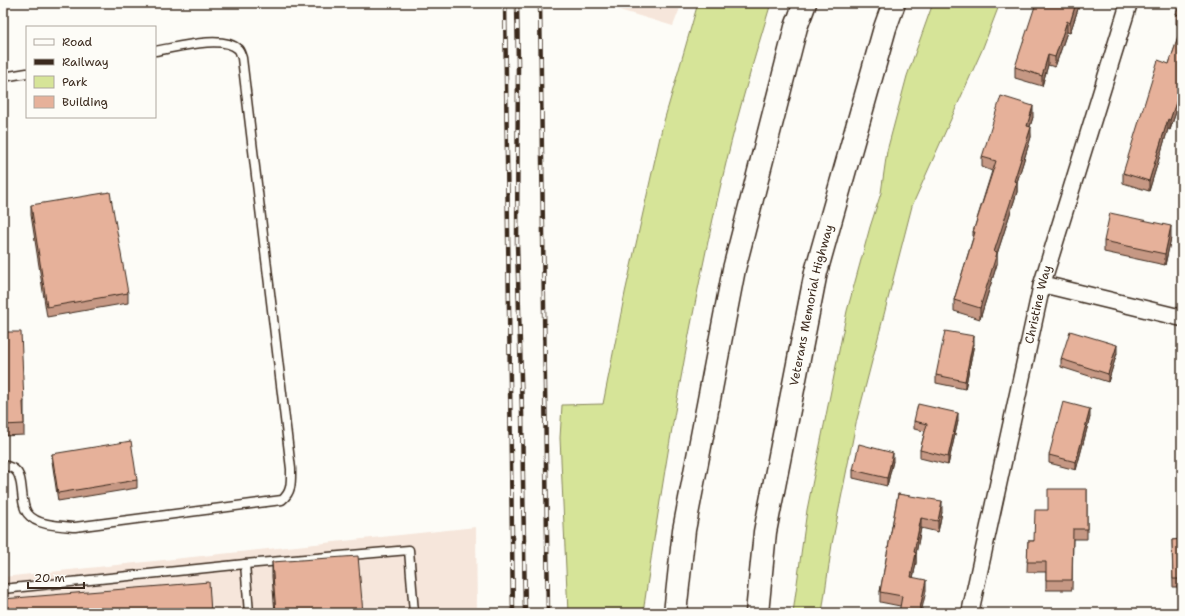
<svg xmlns="http://www.w3.org/2000/svg" width="1185" height="616" viewBox="0 0 1185 616" font-family="'Shantell Sans',sans-serif">
  <style>
    .built { fill: #f6e6db }
    .green { fill: #d6e498; stroke: #88875b }
    .lines { fill: none; stroke-linecap: round; stroke-linejoin: round }
    .lane-casing { stroke: #3b2a1e; stroke-width: 11 }
    .street-casing { stroke: #3b2a1e; stroke-width: 19 }
    .highway-casing { stroke: #3b2a1e; stroke-width: 25 }
    .lane { stroke: #fdfcf7; stroke-width: 8 }
    .street { stroke: #fdfcf7; stroke-width: 16 }
    .highway { stroke: #fdfcf7; stroke-width: 22 }
    .rail-casing { stroke: #3b2a1e; stroke-width: 4.5 }
    .rail { stroke: #fdfcf7; stroke-width: 3; stroke-dasharray: 9; stroke-linecap: butt }
    .wall { fill: #c69884; stroke: #3b2a1e }
    .shaded-wall { fill: #a17c6c; stroke: #3b2a1e }
    .building { fill: #e6b19a; stroke: #3b2a1e }
    .labels { text-anchor: middle; dominant-baseline: central; stroke-width: 3; stroke-linejoin: round; paint-order: stroke }
    .street-label { font-size: 12px; fill: #3b2a1e; stroke: #fdfcf7 }
  </style>
  <rect width="100%" height="100%" fill="#fdfcf7"/>
  <filter id="ink" filterUnits="userSpaceOnUse"><feTurbulence type="fractalNoise" baseFrequency=".025" numOctaves="2"/><feDisplacementMap in="SourceGraphic" scale="8" xChannelSelector="R" yChannelSelector="G"/><feConvolveMatrix kernelMatrix="1 2 1 2 8 2 1 2 1" color-interpolation-filters="sRGB"/></filter>
  <g filter="url(#ink)">
    <g class="built">
      <path d="M596 3H682L673 26Z"/>
      <path d="M476 527 477 613H3V577Z"/>
    </g>
    <g class="green">
      <path d="M698 3H771C755 56 739 109 726 163 690 312 665 462 643 613H568L560 438 562 405 603 404 625 293 662 128Z"/>
      <path d="M933 3H1000L982 50 912 206 856 423 832 544 822 613H793L807 510 847 311 870 227 881 193 887 151 907 76Z"/>
    </g>
    <g class="lines">
      <g class="lane-casing">
        <g id="lane">
          <path d="M3 77 27 73"/>
          <path d="M3 465C7 466 12 467 15 470 25 477 19 504 28 514 37 526 62 526 75 527L282 500C292 492 291 482 291 469L242 58C241 55 240 51 238 49 223 34 174 48 155 51"/>
          <path d="M245 564 249 613"/>
          <path d="M3 589 245 564 409 550 414 613"/>
        </g>
      </g>
      <g class="street-casing">
        <g id="street">
          <path d="M1042 284 1182 318"/>
          <path id="s1" d="M970 613 1042 284 1129 3"/>
        </g>
      </g>
      <g class="highway-casing">
        <g id="highway">
          <path d="M675 613 684 530 734 269 796 27 805 3"/>
          <path id="s2" d="M757 613 765 532 816 272 885 28 894 3"/>
        </g>
      </g>
      <use href="#lane" class="lane"/>
      <use href="#street" class="street"/>
      <use href="#highway" class="highway"/>
      <g class="rail-casing">
        <g id="rail">
          <path d="M505 3 513 613"/>
          <path d="M517 3 518 63 517 243 522 412 525 613"/>
          <path d="M540 3 548 613"/>
        </g>
      </g>
      <use href="#rail" class="rail"/>
    </g>
    <g class="wall">
      <path d="M1080 3 1070 33 1067 32 1055 67 1048 65 1042 86 1015 78V67Z"/>
      <path d="M1182 3V94L1170 130 1168 129 1149 191 1123 183V173L1169 64 1182 26 1176 24V14Z"/>
      <path d="M1033 117 1030 127 1031 137 1017 182V192L997 254V264L980 319 954 311V300L973 238V232L992 171 982 167V157Z"/>
      <path d="M31 205 128 293V303L47 317 31 215Z"/>
      <path d="M1171 238 1165 265 1104 252V241Z"/>
      <path d="M3 332 24 402V435L3 436Z"/>
      <path d="M974 344 965 389 936 383V375Z"/>
      <path d="M1117 353 1108 382 1061 367V359Z"/>
      <path d="M1090 417 1076 470 1049 463V455Z"/>
      <path d="M914 421H958L948 465 920 458V450L925 431 914 429Z"/>
      <path d="M52 454 137 480V488L58 501 52 461Z"/>
      <path d="M893 461 887 486 853 478V470Z"/>
      <path d="M1087 489V539H1073L1072 590H1046V572H1027L1028 541H1034L1048 510Z"/>
      <path d="M898 494 942 512 938 532 921 528 916 553V563L913 578 926 591 900 606 880 602V592Z"/>
      <path d="M1182 539V587H1173L1172 540Z"/>
      <path d="M272 562 363 613H275L272 577Z"/>
    </g>
    <g class="shaded-wall">
      <path d="M1076 3H1080L1070 33V23Z"/>
      <path d="M1067 21V32L1055 67V57Z"/>
      <path d="M1048 55V65L1042 86V76Z"/>
      <path d="M1182 84V94L1170 130V120Z"/>
      <path d="M1033 106V117L1027 136V126Z"/>
      <path d="M1168 119V129L1149 191V181Z"/>
      <path d="M1031 127V137L1017 182V192L997 254V264L980 319V308L994 252 1014 181Z"/>
      <path d="M1171 226V238L1165 265V254Z"/>
      <path d="M974 336V344L965 389V381Z"/>
      <path d="M1117 345V353L1108 382V374Z"/>
      <path d="M1090 409V417L1076 470V462Z"/>
      <path d="M958 413V421L948 465V457Z"/>
      <path d="M893 453V461L887 486V478Z"/>
      <path d="M942 501V512L938 532V521Z"/>
      <path d="M921 518V528L916 554V553V563L911 588V577L914 552Z"/>
      <path d="M926 580V591L921 613H919Z"/>
    </g>
    <g class="building">
      <path d="M1036 3H1076L1070 23 1067 21 1055 57 1048 55 1042 76 1015 67Z"/>
      <path d="M1180 3H1182V16L1176 14Z"/>
      <path d="M1182 26V84L1170 120 1168 119 1149 181 1123 173 1158 60 1169 64Z"/>
      <path d="M1001 96 1033 106 1027 126 1031 127 1014 181 1017 182 994 252 997 253 980 308 954 300 975 232H973L996 161 982 157Z"/>
      <path d="M110 192 128 293 47 307 31 205Z"/>
      <path d="M1110 213 1171 226 1165 254 1104 241Z"/>
      <path d="M945 331 974 336 965 381 936 375Z"/>
      <path d="M1070 331 1117 345 1108 374 1061 359Z"/>
      <path d="M3 332H21L24 402H23L24 424 3 425Z"/>
      <path d="M1063 402 1090 409 1076 462 1049 455Z"/>
      <path d="M918 404 958 413 948 457 920 450 927 424 914 421Z"/>
      <path d="M131 441 137 480 58 493 52 454Z"/>
      <path d="M859 444 893 453 887 478 853 470Z"/>
      <path d="M1048 489H1087V529H1073L1072 580H1046V562H1027L1028 541H1034L1035 510H1048Z"/>
      <path d="M898 494 942 501 938 521 921 518 914 552 916 553 911 577 926 580 919 613H899L902 596 880 592Z"/>
      <path d="M1182 539V579H1173L1172 540Z"/>
      <path d="M358 556 363 613H276L272 562Z"/>
      <path d="M209 582 211 613H3V599Z"/>
    </g>
  </g>
  <g class="labels">
    <g class="street-label">
      <text stroke="none"><textPath href="#s2" startOffset="313">Veterans Memorial Highway</textPath></text>
      <text stroke="none"><textPath href="#s1" startOffset="316">Christine Way</textPath></text>
    </g>
  </g>
  <rect width="1185" height="616" fill="none" stroke="#fdfcf7" stroke-width="16"/>
  <rect x="8" y="8" width="1169" height="600" fill="none" stroke="#3b2a1e" stroke-width="1.5" filter="url(#ink)"/>
  <rect x="26" y="26" width="130" height="92" fill="#fdfcf7" stroke="#afa8a0"/>
  <rect x="34" y="39" width="20" height="6" fill="#fdfcf7" stroke="#afa8a0"/>
  <text x="62" y="46" font-size="12" fill="#3b2a1e">Road</text>
  <rect x="34" y="59" width="20" height="6" fill="#3b2a1e" stroke="#afa8a0"/>
  <text x="62" y="66" font-size="12" fill="#3b2a1e">Railway</text>
  <rect x="34" y="76" width="20" height="12" fill="#d6e498" stroke="#afa8a0"/>
  <text x="62" y="86" font-size="12" fill="#3b2a1e">Park</text>
  <rect x="34" y="96" width="20" height="12" fill="#e6b19a" stroke="#afa8a0"/>
  <text x="62" y="106" font-size="12" fill="#3b2a1e">Building</text>
  <path d="M28 582v6h56v-6" fill="none" stroke="#3b2a1e" stroke-width="2"/>
  <text x="34" y="582" font-size="12" fill="#3b2a1e" stroke="#fdfcf7" stroke-width="3" paint-order="stroke">20 m</text>
</svg>
